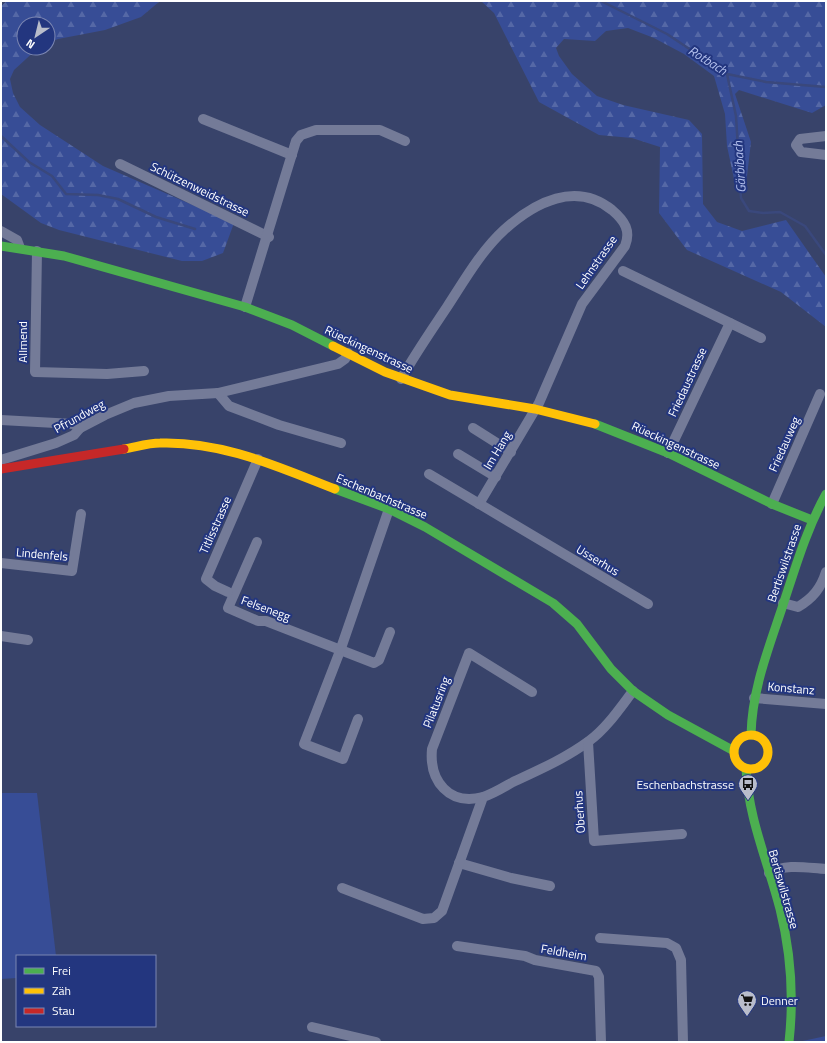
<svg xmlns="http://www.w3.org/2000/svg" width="827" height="1043" viewBox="0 0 827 1043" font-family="'Titillium Web',sans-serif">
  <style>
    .grass { fill: url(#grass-tufts) }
    .forest { fill: url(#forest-firs) }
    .garden { fill: #374d96 }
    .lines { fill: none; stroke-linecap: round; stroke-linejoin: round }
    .stream { stroke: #3a487c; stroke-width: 2.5 }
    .street { stroke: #747b98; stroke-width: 10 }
    .fast { stroke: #4caf50; stroke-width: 9 }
    .slow { stroke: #ffc107; stroke-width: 9 }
    .jam { stroke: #c62828; stroke-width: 9 }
    .labels { text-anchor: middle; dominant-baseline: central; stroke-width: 4; stroke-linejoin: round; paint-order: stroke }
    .street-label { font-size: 12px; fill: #fff; stroke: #23367f }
    .poi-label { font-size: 12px; fill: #fff; stroke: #23367f; text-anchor: end }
    .water-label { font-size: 13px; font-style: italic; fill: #b4c1ee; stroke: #23367f }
  </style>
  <defs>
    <pattern id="grass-tufts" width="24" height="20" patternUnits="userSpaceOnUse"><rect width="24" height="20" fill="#374d96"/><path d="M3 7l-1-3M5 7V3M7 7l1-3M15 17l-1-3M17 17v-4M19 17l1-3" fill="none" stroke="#5568a6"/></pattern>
    <pattern id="forest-firs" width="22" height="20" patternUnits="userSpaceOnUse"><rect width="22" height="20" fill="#374d96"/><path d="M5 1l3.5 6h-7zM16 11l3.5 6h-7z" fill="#5568a6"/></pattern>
  </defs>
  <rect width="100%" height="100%" fill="#38436a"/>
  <path class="grass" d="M826 1036V1042H798Z"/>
  <g class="forest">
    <path d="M7 1H160L141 17 105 30 58 39 48 43V24H24V48H38L14 70 10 79 13 93 20 107 40 125 103 166 234 223 223 253 202 261H182L59 230 41 223 1 194V6Z"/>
    <path d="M481 1H826V105L812 113 739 90 735 94 751 142 747 176 743 186 734 179 727 146 725 114 714 76 684 54 654 38 628 28 606 31 595 41 564 39 556 48 559 56 572 74 597 96 623 105 689 120 702 134 703 204 717 222 742 231 786 220 826 277V327L781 292 687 250 659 213 660 147 632 138 599 135 539 102 494 13Z"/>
  </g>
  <path class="garden" d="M1 793H37L56 956H17V978L1 979Z"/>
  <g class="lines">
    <g class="stream">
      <path d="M601 1 667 34 727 74 766 82 826 87"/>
      <path d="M727 74 736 116 741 198 749 211 763 213 780 212 805 226 826 255"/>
      <path d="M1 136 29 162 52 176 66 194 98 195 118 199 156 217 195 229"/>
    </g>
    <g class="street">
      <path d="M203 119 292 155"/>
      <path d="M826 136 800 139 796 145 801 152 826 155"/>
      <path d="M120 164 269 237"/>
      <path d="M1 231 17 240 20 248"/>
      <path d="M37 251 35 372 107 374 144 371"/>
      <path d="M623 271 761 338"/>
      <path d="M245 307 296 141 301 135 316 130H380L405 141"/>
      <path d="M401 379C415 354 431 331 447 307 464 281 481 251 504 230 535 202 576 181 612 210 625 221 631 231 625 246L582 304 539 403 479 504"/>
      <path d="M218 393 229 406 279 425 341 443"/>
      <path d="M1 420 74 424 80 428"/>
      <path d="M473 428 511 452"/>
      <path d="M668 453 730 323"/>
      <path d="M458 454 496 477"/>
      <path d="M1 460 56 443 74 435 80 428 105 415 134 403 169 396 218 393 338 364 345 359 348 353"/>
      <path d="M429 474 648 604"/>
      <path d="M772 504 820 394"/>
      <path d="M257 542 228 608 258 621H266L374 663 379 660 390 632"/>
      <path d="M1 563 72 571 81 514"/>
      <path d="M228 592 215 586 206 579 258 459"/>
      <path d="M783 603 798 607C813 598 821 588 826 572"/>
      <path d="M1 636 28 640"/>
      <path d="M532 692 469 653 432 749C429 781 449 806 483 797 493 794 504 787 513 782 539 770 566 758 589 741 606 729 620 708 633 691"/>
      <path d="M754 698 826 704"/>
      <path d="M358 719 343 759 304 744 340 651 389 509"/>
      <path d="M588 742 594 841 682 834"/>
      <path d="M459 863 511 878 550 886"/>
      <path d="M769 873C787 863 807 868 826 869"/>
      <path d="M342 888 423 919 434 918 442 911 483 797"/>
      <path d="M600 938 667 943 676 948 681 960 683 1042"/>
      <path d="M457 946 525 956 535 960 596 971 599 977 601 1042"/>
      <path d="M312 1027 376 1042"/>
    </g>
    <g class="fast">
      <path d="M1 246 64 256 245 307 292 325 333 346"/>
      <path d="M595 424 668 453 772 504 812 520"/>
      <path d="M335 489 389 509 425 527 553 603 577 624 611 669 633 691 668 715 734 751"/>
      <path d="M751 735C752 690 768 650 782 608 795 569 806 530 826 494"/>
      <path d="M746 768C748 818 768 862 780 909 791 953 794 997 789 1042"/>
    </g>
    <g class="slow">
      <path d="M333 346 385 372 450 395 535 409 595 424"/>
      <path d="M124 449C136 447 148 443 160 443 223 441 278 467 335 489"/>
      <circle cx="751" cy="752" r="17"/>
    </g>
    <path class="jam" d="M1 469 124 449"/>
  </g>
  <defs>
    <g id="bus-pin" transform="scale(1)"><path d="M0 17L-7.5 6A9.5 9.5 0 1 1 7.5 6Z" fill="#b9bdcb" stroke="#23367f"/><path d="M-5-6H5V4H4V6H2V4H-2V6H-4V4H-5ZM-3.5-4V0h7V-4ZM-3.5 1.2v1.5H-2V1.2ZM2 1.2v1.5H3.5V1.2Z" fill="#111"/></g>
    <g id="supermarket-pin" transform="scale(1)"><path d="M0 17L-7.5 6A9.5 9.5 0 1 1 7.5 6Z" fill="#b9bdcb" stroke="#23367f"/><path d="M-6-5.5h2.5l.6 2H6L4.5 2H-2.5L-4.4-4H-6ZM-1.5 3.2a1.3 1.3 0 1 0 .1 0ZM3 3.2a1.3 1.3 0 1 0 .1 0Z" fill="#111"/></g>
  </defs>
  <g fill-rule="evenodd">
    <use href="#bus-pin" x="748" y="784"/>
    <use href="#supermarket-pin" x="747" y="1000"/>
  </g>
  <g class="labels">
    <g class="street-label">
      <text transform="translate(200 189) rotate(26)">Schützenweidstrasse</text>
      <text transform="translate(596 262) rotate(-55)">Lehnstrasse</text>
      <text transform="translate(22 342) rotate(-90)">Allmend</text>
      <text transform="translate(369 349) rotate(25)">Rüeckingenstrasse</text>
      <text transform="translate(687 382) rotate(-65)">Friedaustrasse</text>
      <text transform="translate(79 416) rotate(-29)">Pfrundweg</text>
      <text transform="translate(784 444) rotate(-66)">Friedauweg</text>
      <text transform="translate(676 445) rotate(25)">Rüeckingenstrasse</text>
      <text transform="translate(497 450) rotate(-59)">Im Hang</text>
      <text transform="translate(382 496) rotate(23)">Eschenbachstrasse</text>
      <text transform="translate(215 525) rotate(-66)">Titlisstrasse</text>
      <text transform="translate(42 554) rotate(5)">Lindenfels</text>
      <text transform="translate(598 560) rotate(31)">Usserhus</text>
      <text transform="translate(784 563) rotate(-71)">Bertiswilstrasse</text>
      <text transform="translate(266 608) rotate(20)">Felsenegg</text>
      <text transform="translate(791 688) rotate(5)">Konstanz</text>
      <text transform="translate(436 702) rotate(-69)">Pilatusring</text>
      <text transform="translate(579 812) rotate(-94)">Oberhus</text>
      <text transform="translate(784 889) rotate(74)">Bertiswilstrasse</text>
      <text transform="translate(564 952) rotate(10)">Feldheim</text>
    </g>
    <g class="poi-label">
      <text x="734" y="784">Eschenbachstrasse</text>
      <text x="761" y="1000" text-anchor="start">Denner</text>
    </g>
    <g class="water-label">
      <text transform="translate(708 60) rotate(32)">Rotbach</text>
      <text transform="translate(739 167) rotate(-94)">Gärbibach</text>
    </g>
  </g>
  <rect width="827" height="1043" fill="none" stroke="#ffffff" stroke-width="4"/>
  <rect x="16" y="955" width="140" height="72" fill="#23367f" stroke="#7b86b2"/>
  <rect x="24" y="968" width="20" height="6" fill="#4caf50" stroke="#7b86b2"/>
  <text x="52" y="975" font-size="12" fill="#ffffff">Frei</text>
  <rect x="24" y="988" width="20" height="6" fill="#ffc107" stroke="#7b86b2"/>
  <text x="52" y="995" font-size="12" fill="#ffffff">Zäh</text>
  <rect x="24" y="1008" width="20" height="6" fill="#c62828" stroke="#7b86b2"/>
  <text x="52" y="1015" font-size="12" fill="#ffffff">Stau</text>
  <g transform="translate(36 36) rotate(215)"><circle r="19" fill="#23367f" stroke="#7b86b2"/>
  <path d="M0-3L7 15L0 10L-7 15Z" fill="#b9bdcb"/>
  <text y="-6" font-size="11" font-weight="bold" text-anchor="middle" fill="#ffffff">N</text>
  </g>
</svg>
